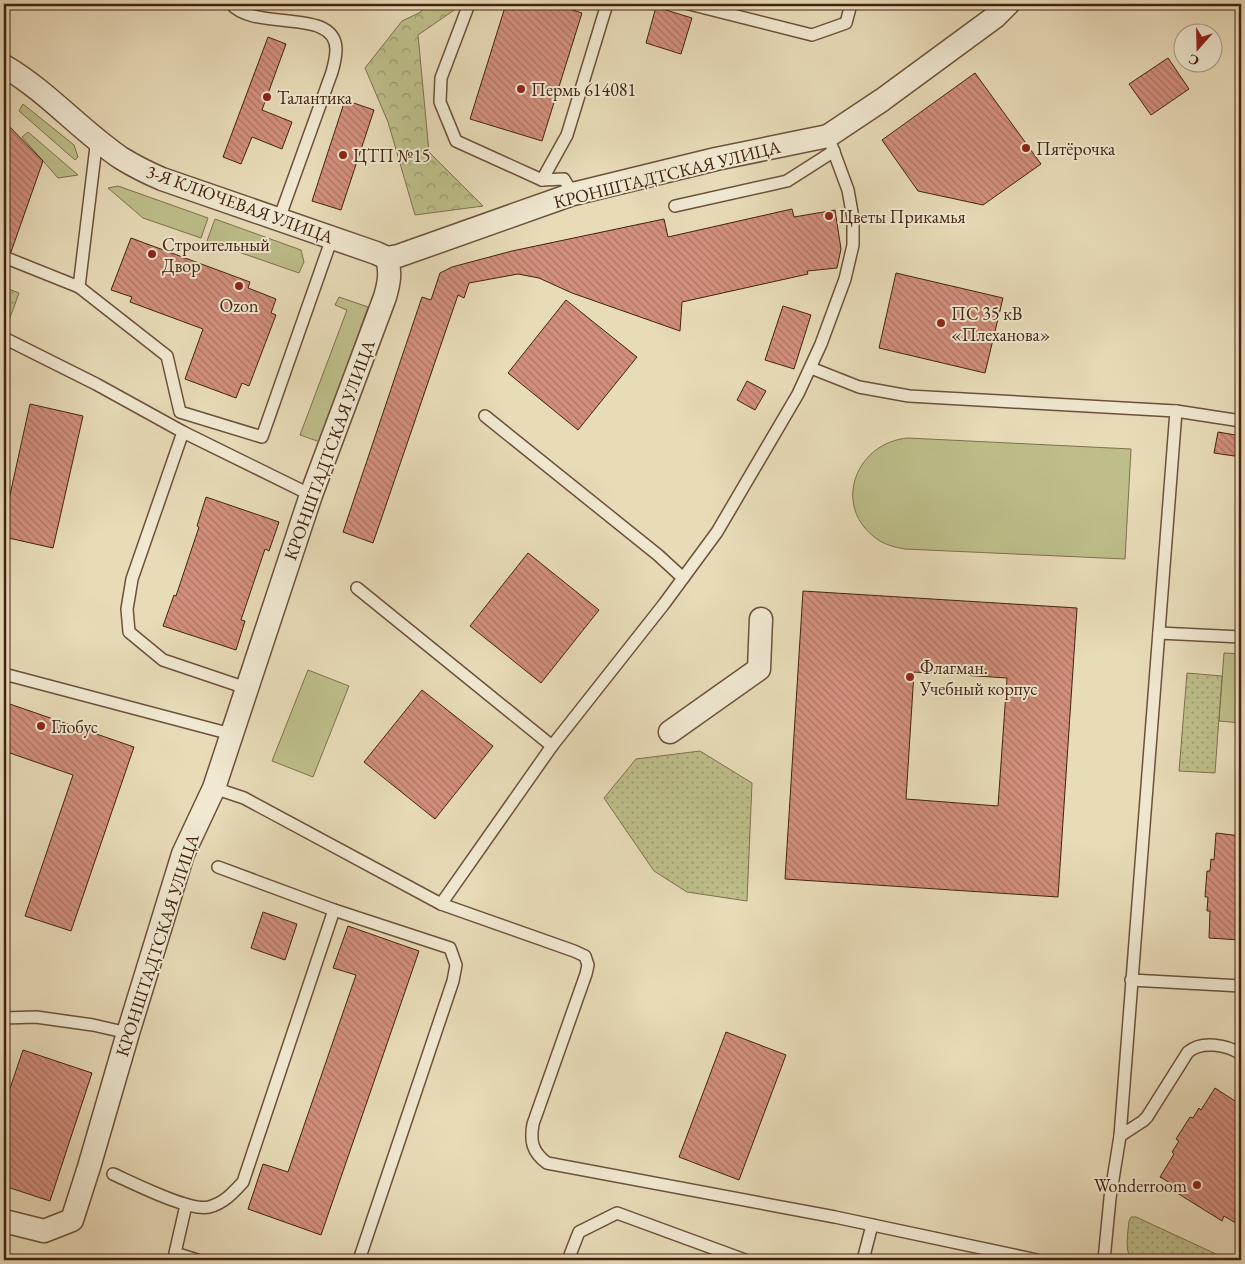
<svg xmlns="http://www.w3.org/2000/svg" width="1245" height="1264" viewBox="0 0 1245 1264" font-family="'EB Garamond',serif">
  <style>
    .green { fill: #bdbe8a; stroke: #80704d }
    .forest { fill: url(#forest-crowns); stroke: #80704d }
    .park { fill: url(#park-dots); stroke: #80704d }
    .building { fill: url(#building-back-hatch); stroke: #422310; fill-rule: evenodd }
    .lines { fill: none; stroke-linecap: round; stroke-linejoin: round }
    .lane-casing { stroke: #6c513a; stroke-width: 14 }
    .street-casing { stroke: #6c513a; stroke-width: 25 }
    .lane { stroke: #f0e8d1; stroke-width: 11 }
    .street { stroke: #f0e8d1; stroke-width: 22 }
    .poi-dot { fill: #8f2418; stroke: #f0e8d1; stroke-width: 2 }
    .labels { text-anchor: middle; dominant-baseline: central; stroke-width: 4; stroke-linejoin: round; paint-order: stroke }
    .poi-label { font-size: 18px; fill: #422310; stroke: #f0e8d1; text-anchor: start }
    .street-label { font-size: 18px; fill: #422310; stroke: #f0e8d1 }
  </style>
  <defs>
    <pattern id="forest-crowns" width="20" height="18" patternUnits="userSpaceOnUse" patternTransform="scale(1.25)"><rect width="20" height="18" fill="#bdbe8a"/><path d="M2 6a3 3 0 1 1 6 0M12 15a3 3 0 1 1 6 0" fill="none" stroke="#9b9a6f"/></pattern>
    <pattern id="park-dots" width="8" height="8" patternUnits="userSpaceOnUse" patternTransform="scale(1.25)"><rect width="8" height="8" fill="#bdbe8a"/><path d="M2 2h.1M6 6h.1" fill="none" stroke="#9b9a6f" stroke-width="1.8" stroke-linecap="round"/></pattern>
    <pattern id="building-back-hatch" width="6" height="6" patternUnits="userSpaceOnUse" patternTransform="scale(1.25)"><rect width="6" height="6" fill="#d28f7d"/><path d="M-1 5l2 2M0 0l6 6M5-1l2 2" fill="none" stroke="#ac7465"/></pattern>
  </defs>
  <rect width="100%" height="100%" fill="#e8dbb8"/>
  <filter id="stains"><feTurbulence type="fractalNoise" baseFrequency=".004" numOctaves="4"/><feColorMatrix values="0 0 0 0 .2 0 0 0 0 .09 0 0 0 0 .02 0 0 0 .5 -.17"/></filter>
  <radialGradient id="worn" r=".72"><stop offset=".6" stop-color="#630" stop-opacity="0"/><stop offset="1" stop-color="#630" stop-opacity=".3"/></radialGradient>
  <g class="green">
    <path d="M23 104 74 145 78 157 75 160 19 111Z"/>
    <path d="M28 132 78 175 58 178 22 137Z"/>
    <path d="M118 186 208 218 201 238 143 218 108 188Z"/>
    <path d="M215 219 301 250 304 262 299 273 207 241Z"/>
    <path d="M339 297 368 307 320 442 300 435 347 310 335 305Z"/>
    <path d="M908 438 1131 449 1125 559 905 549C893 547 882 544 873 536 832 502 858 442 908 438Z"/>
    <path d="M1224 653 1241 654V723L1219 721Z"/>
    <path d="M308 670 349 686 313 777 272 761Z"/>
  </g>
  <path class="forest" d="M423 4H463L418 35 429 152 483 206 415 215 388 122 365 68 402 21 421 12Z"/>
  <g class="park">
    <path d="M4 287 19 293 7 326 4 325Z"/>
    <path d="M1187 673 1222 676 1215 773 1179 771Z"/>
    <path d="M700 751 752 783 747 901 687 892 654 871 604 798 636 759Z"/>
    <path d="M1131 1217H1136L1229 1260H1132C1124 1251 1128 1233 1129 1221Z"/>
  </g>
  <g class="building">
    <path d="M506 4H554L582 13 542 141 470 119Z"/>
    <path d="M656 7 692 18 681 54 646 43Z"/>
    <path d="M268 37 286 44 262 110 292 122 282 149 252 137 241 164 223 157Z"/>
    <path d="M1168 58 1189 89 1151 115 1129 84Z"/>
    <path d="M975 73 1041 164 983 205 918 191 882 140Z"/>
    <path d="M345 100 374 110 341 210 312 201Z"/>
    <path d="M4 121 43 161 11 252 4 250Z"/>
    <path d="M792 209 794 217 835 210 841 249 837 268 807 271 808 274 682 302 680 331 572 293 539 278 518 274 469 283 464 298 458 295 373 543 343 532 422 297 431 300 440 273 452 267 512 251 664 219 668 237Z"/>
    <path d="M131 238 250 282 248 288 276 299 271 313 276 315 249 386 242 383 236 398 185 379 203 329 130 302 132 297 111 290Z"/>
    <path d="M896 273 1003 298 985 373 879 348Z"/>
    <path d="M566 300 637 357 578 430 508 373Z"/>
    <path d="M783 306 811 315 794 369 765 360Z"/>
    <path d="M747 381 766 391 755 410 737 400Z"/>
    <path d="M30 404 83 416 53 548 4 537V522Z"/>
    <path d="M1218 432 1241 436V457L1214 453Z"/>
    <path d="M206 497 279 522 269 551 265 549 241 620 245 621 236 650 163 626 174 595 176 596 199 527 197 526Z"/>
    <path d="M528 553 599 610 541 683 470 626Z"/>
    <path d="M803 591 1077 608 1058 897 785 879ZM914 672 1007 678 998 806 906 799Z"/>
    <path d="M422 690 493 746 435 819 364 762Z"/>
    <path d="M4 702 134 747 71 931 25 916 73 775 4 751Z"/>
    <path d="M1216 833 1241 836V940L1209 938 1210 911H1207L1208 897H1205L1207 871H1210L1211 859 1214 860Z"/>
    <path d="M263 912 297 924 285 960 251 948Z"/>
    <path d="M348 926 419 951 321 1235 248 1209 263 1164 288 1172 356 975 333 968Z"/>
    <path d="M726 1032 786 1055 739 1180 679 1157Z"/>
    <path d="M23 1050 92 1073 50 1201 4 1186V1106Z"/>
    <path d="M1215 1088 1241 1105V1226L1224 1216 1222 1221 1174 1191 1177 1187 1160 1177 1174 1154 1172 1152 1179 1141 1176 1139 1190 1117 1193 1118 1199 1108 1201 1110Z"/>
  </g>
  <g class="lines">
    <g class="lane-casing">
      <g id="lane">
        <path d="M231 4C255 32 335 7 336 49 336 57 334 65 332 72L279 219"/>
        <path d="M469 4 441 78 440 102 456 141 542 180"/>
        <path d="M689 4 812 35 846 23 851 4"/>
        <path d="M573 194 564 179 542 180 567 135 607 4"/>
        <path d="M675 206 787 181 834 151"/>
        <path d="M4 257 79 287 97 138"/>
        <path d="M79 287 167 356 180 412 262 437 332 238"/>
        <path d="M4 338 96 384 183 432 311 495"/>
        <path d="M811 368 859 387 909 396 1176 411 1120 1136 1110 1198 1104 1260"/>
        <path d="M1176 411 1241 421"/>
        <path d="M485 416 658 555 683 578"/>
        <path d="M183 432 132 579 127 609 129 632 163 660 246 688"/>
        <path d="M357 588 552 746"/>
        <path d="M1159 633 1241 637"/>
        <path d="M4 674 231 734"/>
        <path d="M214 788 244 798 441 904 552 746 664 604 717 532 798 394 821 344 845 279 853 245V218L848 190 828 136"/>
        <path d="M218 867 334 910 450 948 456 965 453 981 359 1260"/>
        <path d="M441 904 574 951 585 956 588 965 586 974 533 1124C530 1141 532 1152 547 1163L835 1217 1037 1260"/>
        <path d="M1131 980 1241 986"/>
        <path d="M4 1018 36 1017 93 1025 128 1033"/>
        <path d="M1120 1136 1143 1121 1147 1117 1188 1052C1202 1040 1227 1045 1241 1054"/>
        <path d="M113 1174C133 1183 190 1212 209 1207 224 1203 233 1193 243 1182L334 910"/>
        <path d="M186 1205 175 1253 197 1260"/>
        <path d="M568 1260 579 1232 617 1213 745 1260"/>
        <path d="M863 1260 872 1225"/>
      </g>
    </g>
    <g class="street-casing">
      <g id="street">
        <path d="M4 66C47 91 80 130 121 158 134 166 148 173 162 179L376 253 387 258"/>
        <path d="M387 258 398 256 573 194 716 159 828 136 882 100 995 17 1008 4"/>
        <path d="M670 732 759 669 761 619"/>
        <path d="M4 1221 44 1231 72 1220 89 1167 128 1033 183 854 214 788 311 495 385 297C389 283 391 273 387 258"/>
      </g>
    </g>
    <use href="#lane" class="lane"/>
    <use href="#street" class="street"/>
  </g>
  <g class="poi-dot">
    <circle cx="521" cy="89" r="5"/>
    <circle cx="267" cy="97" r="5"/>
    <circle cx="1026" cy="148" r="5"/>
    <circle cx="343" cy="155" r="5"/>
    <circle cx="829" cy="216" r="5"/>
    <circle cx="152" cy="254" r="5"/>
    <circle cx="239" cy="286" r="5"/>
    <circle cx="941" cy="323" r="5"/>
    <circle cx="910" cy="677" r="5"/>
    <circle cx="41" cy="726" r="5"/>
    <circle cx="1197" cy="1185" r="5"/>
  </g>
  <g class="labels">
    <g class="poi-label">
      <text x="531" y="89">Пермь 614081</text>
      <text x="277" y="97">Талантика</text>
      <text x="1036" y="148">Пятёрочка</text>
      <text x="353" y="155">ЦТП №15</text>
      <text x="839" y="216">Цветы Прикамья</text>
      <text x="162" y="244">Строительный<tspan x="162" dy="21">Двор</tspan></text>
      <text x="239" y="305" text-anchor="middle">Ozon</text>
      <text x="951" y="313">ПС 35 кВ<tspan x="951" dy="21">«Плеханова»</tspan></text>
      <text x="920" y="667">Флагман.<tspan x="920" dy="21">Учебный корпус</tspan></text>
      <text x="51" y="726">Глобус</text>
      <text x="1187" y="1185" text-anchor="end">Wonderroom</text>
    </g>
    <g class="street-label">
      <text transform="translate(667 174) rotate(-14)">КРОНШТАДТСКАЯ УЛИЦА</text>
      <text transform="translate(240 204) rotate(20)">3-Я КЛЮЧЕВАЯ УЛИЦА</text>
      <text transform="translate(329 450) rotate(-70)">КРОНШТАДТСКАЯ УЛИЦА</text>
      <text transform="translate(157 945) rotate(-72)">КРОНШТАДТСКАЯ УЛИЦА</text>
    </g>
  </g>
  <rect width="1245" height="1264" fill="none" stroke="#e8dbb8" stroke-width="20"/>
  <rect x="5" y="5" width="1235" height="1254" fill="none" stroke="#422310" stroke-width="2.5"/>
  <rect x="10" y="10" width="1225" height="1244" fill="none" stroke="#422310"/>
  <g transform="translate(1198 48) rotate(200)"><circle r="24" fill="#f0e8d1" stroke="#aa9984"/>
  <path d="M0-4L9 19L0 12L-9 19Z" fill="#8f2418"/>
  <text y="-8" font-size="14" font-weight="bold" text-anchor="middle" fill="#422310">С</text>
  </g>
  <rect width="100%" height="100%" filter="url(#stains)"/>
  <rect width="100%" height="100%" fill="url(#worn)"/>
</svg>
